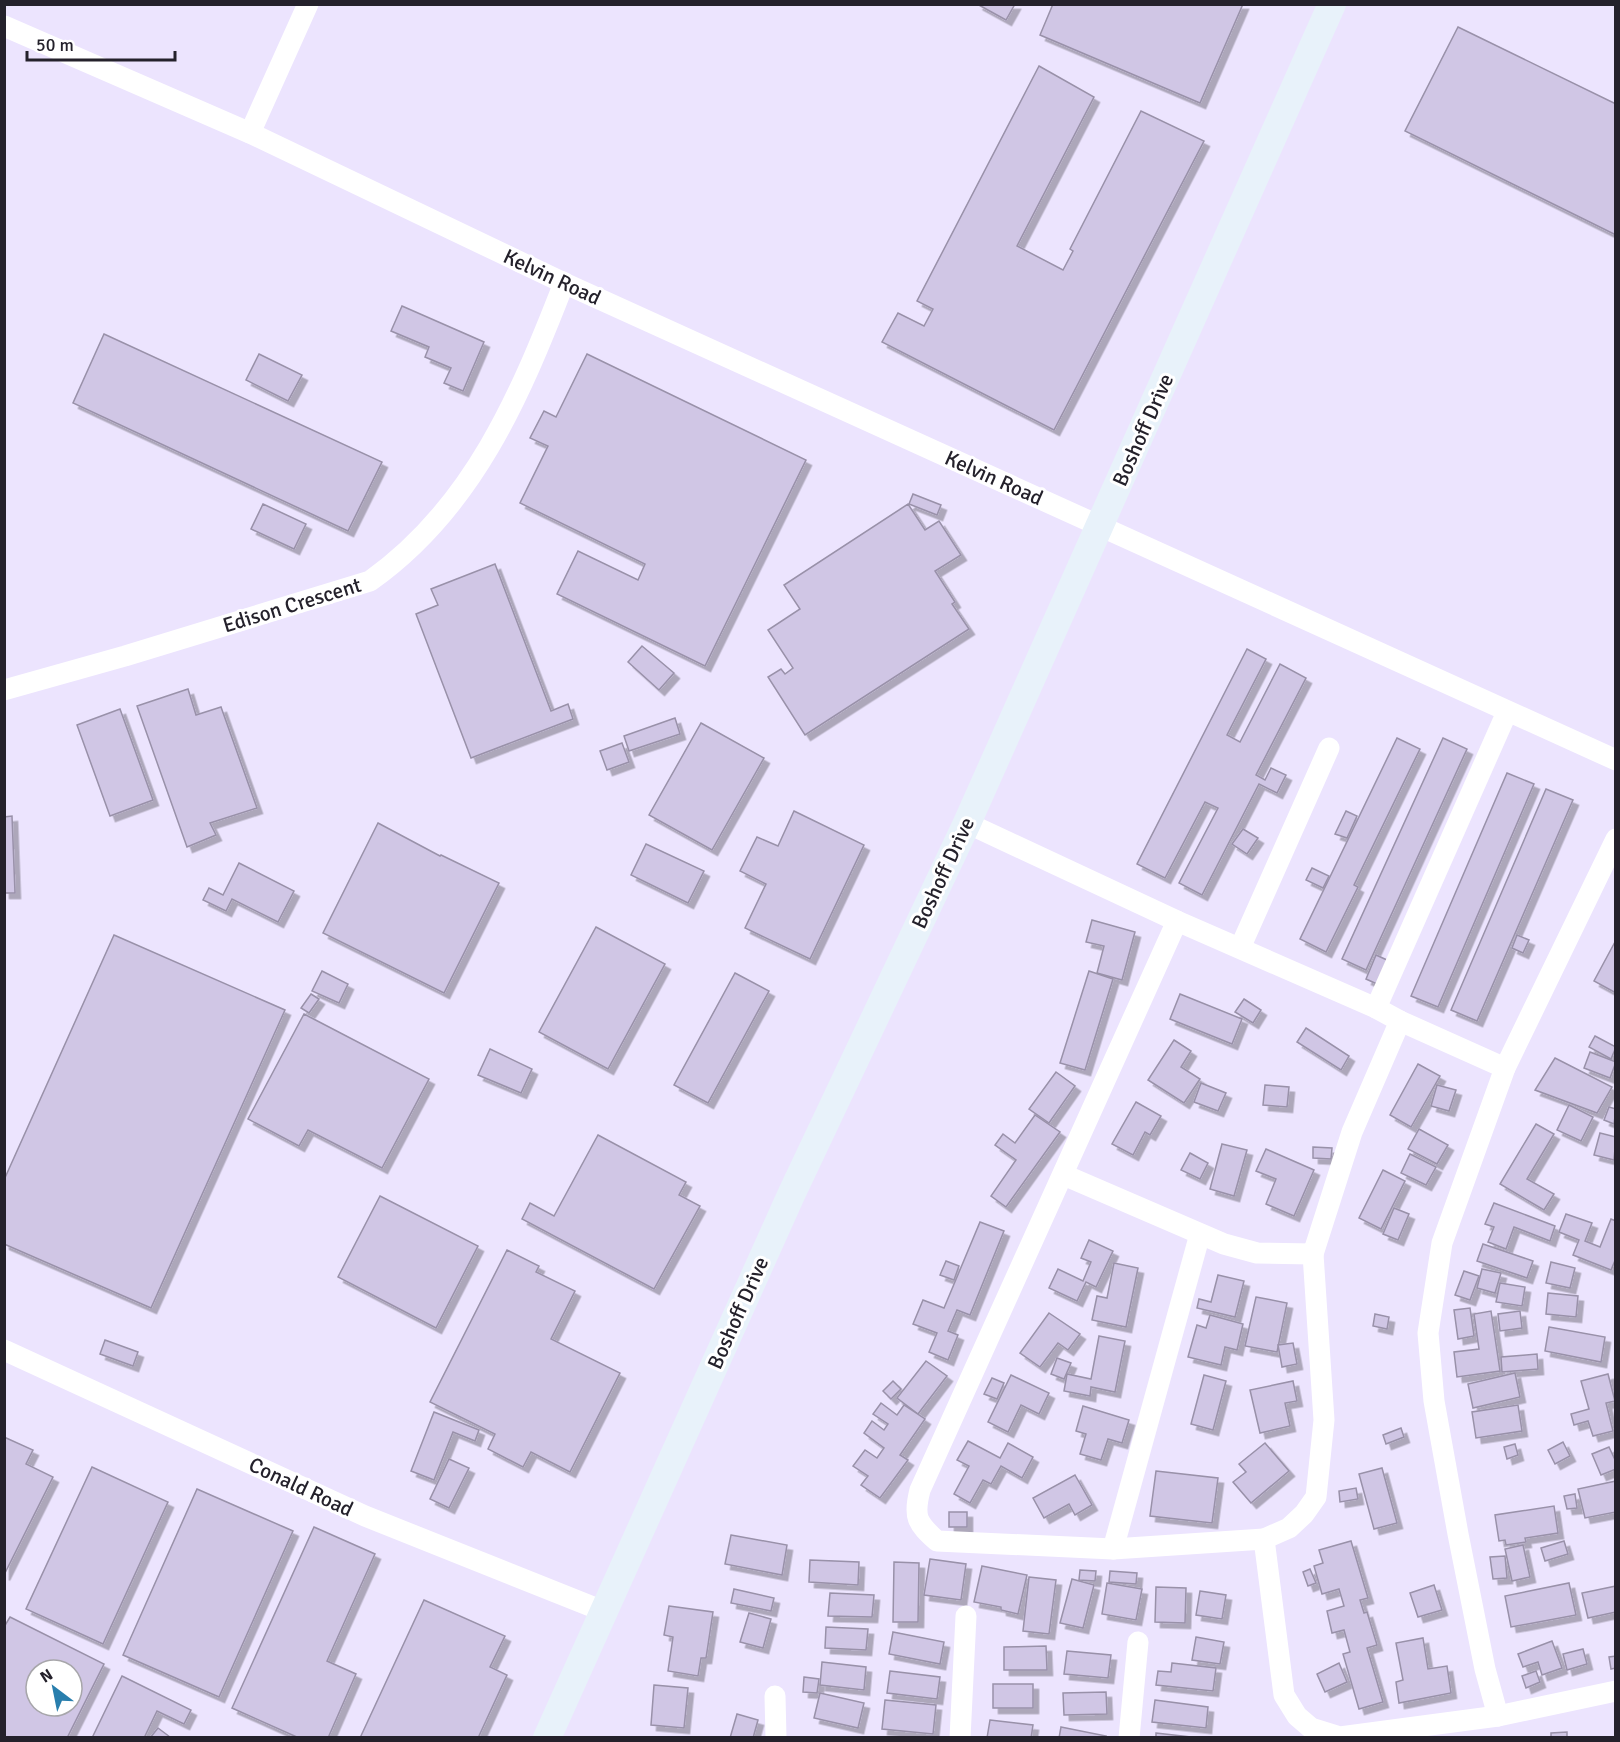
<svg xmlns="http://www.w3.org/2000/svg" width="1620" height="1742" viewBox="0 0 1620 1742" font-family="Signika,sans-serif">
  <style>
    .building { fill: #d0c6e5; stroke: #9991a9; stroke-width: 1.5; fill-rule: evenodd; filter: url(#shadow) }
    .lines { fill: none; stroke-linecap: round; stroke-linejoin: round }
    .street { stroke: #fff; stroke-width: 21 }
    .secondary { stroke: #e8f2fa; stroke-width: 28 }
    .labels { text-anchor: middle; dominant-baseline: central; stroke-width: 6; stroke-linejoin: round; paint-order: stroke }
    .street-label { font-size: 21px; fill: #24212b; stroke: #fff }
  </style>
  <defs>
    <filter id="shadow"><feDropShadow dx="5.5" dy="5.5" stdDeviation="0" flood-color="#0004"/></filter>
  </defs>
  <rect width="100%" height="100%" fill="#ece4fe"/>
  <g class="building">
    <path d="M977 4H1015L1006 20Z"/>
    <path d="M1053 4H1243L1200 103 1040 35Z"/>
    <path d="M1458 27 1616 104V235L1405 131Z"/>
    <path d="M1039 66 1094 97 1017 246 1063 270 1073 251 1070 249 1141 111 1204 141 1054 430 882 342 898 313 924 326 933 309 917 301Z"/>
    <path d="M402 306 484 342 463 391 444 383 451 368 425 357 429 347 391 331Z"/>
    <path d="M104 334 382 462 348 531 73 403Z"/>
    <path d="M259 354 302 375 288 401 246 380Z"/>
    <path d="M587 354 806 460 705 666 557 594 578 551 638 580 645 564 520 503 548 446 530 438 544 411 556 417Z"/>
    <path d="M913 494 941 505 937 515 909 504Z"/>
    <path d="M263 504 306 524 294 549 251 529Z"/>
    <path d="M908 504 925 530 939 521 961 555 935 571 955 602 952 604 969 629 805 735 768 677 781 669 785 674 793 668 768 630 800 609 784 585Z"/>
    <path d="M495 564 551 711 568 704 573 719 471 758 416 614 438 605 431 589Z"/>
    <path d="M642 646 674 673 659 690 628 662Z"/>
    <path d="M1247 649 1266 659 1227 735 1240 742 1280 664 1306 678 1256 775 1265 780 1271 768 1286 775 1277 793 1259 784 1202 895 1179 883 1218 808 1205 802 1165 878 1137 864Z"/>
    <path d="M188 689 196 715 221 707 257 808 210 823 216 835 187 847 137 706Z"/>
    <path d="M120 709 153 800 110 816 77 725Z"/>
    <path d="M675 718 680 734 629 751 624 736Z"/>
    <path d="M701 723 764 758 712 850 649 815Z"/>
    <path d="M1397 738 1420 749 1354 885 1358 887 1326 952 1300 939Z"/>
    <path d="M1443 738 1467 749 1366 970 1342 959Z"/>
    <path d="M622 743 629 762 607 770 600 751Z"/>
    <path d="M1507 773 1534 784 1438 1007 1411 996Z"/>
    <path d="M1546 789 1573 800 1477 1021 1451 1010Z"/>
    <path d="M794 811 864 845 810 959 745 928 766 884 740 871 757 837 778 846Z"/>
    <path d="M1346 811 1357 816 1347 838 1335 834Z"/>
    <path d="M12 816 15 893H4V817Z"/>
    <path d="M378 823 440 856 441 855 499 883 444 993 323 933Z"/>
    <path d="M1243 829 1258 838 1247 854 1232 844Z"/>
    <path d="M646 844 704 871 688 903 631 875Z"/>
    <path d="M239 863 294 891 278 922 232 899 226 911 203 900 209 888 223 895Z"/>
    <path d="M1312 868 1329 876 1323 888 1306 880Z"/>
    <path d="M1092 920 1135 932 1122 980 1097 973 1104 946 1086 942Z"/>
    <path d="M596 927 665 964 608 1069 539 1032Z"/>
    <path d="M114 935 285 1010 151 1308 4 1244V1180Z"/>
    <path d="M1517 935 1529 940 1523 953 1512 948Z"/>
    <path d="M1616 940V993L1594 981Z"/>
    <path d="M1376 955 1387 960 1377 984 1366 979Z"/>
    <path d="M322 971 348 984 339 1003 312 991Z"/>
    <path d="M1089 971 1113 979 1085 1070 1060 1063Z"/>
    <path d="M735 973 769 991 708 1103 674 1085Z"/>
    <path d="M311 994 319 999 309 1013 301 1008Z"/>
    <path d="M1180 994 1242 1019 1232 1044 1170 1019Z"/>
    <path d="M1244 999 1261 1010 1253 1023 1235 1012Z"/>
    <path d="M304 1014 429 1079 382 1168 308 1130 299 1146 248 1119Z"/>
    <path d="M1306 1028 1349 1056 1341 1070 1297 1042Z"/>
    <path d="M1595 1036 1616 1047 1611 1059 1589 1047Z"/>
    <path d="M1174 1040 1191 1051 1181 1067 1200 1079 1184 1103 1148 1080Z"/>
    <path d="M490 1049 532 1069 521 1093 478 1075Z"/>
    <path d="M1590 1052 1616 1062 1610 1078 1584 1068Z"/>
    <path d="M1555 1058 1612 1087 1597 1113 1535 1090Z"/>
    <path d="M1418 1064 1440 1076 1411 1127 1390 1115Z"/>
    <path d="M1056 1072 1075 1086 1049 1123 1029 1109Z"/>
    <path d="M1201 1083 1226 1093 1218 1111 1194 1102Z"/>
    <path d="M1265 1085 1289 1087 1287 1107 1263 1105Z"/>
    <path d="M1437 1085 1456 1090 1449 1111 1431 1106Z"/>
    <path d="M1136 1102 1161 1116 1150 1135 1145 1132 1133 1155 1112 1144Z"/>
    <path d="M1569 1105 1593 1117 1581 1141 1557 1130Z"/>
    <path d="M1609 1107 1616 1109 1614 1124 1604 1120Z"/>
    <path d="M1035 1115 1060 1132 1006 1207 991 1196 1016 1160 995 1145 1003 1134 1015 1143Z"/>
    <path d="M1536 1124 1554 1134 1527 1179 1554 1194 1544 1210 1500 1184Z"/>
    <path d="M1419 1129 1448 1145 1437 1164 1408 1149Z"/>
    <path d="M1600 1133 1616 1137 1614 1160 1594 1155Z"/>
    <path d="M598 1135 686 1182 679 1195 700 1206 654 1289 522 1219 530 1203 554 1216Z"/>
    <path d="M1222 1144 1247 1150 1234 1196 1210 1189Z"/>
    <path d="M1313 1147 1332 1148 1331 1159 1313 1158Z"/>
    <path d="M1266 1149 1314 1170 1294 1216 1266 1204 1276 1179 1256 1171Z"/>
    <path d="M1190 1153 1208 1163 1200 1179 1181 1170Z"/>
    <path d="M1410 1154 1436 1167 1426 1185 1401 1173Z"/>
    <path d="M1383 1170 1405 1181 1381 1229 1359 1218Z"/>
    <path d="M380 1196 478 1246 436 1328 338 1277Z"/>
    <path d="M1494 1203 1555 1226 1550 1241 1514 1227 1506 1249 1488 1242 1494 1227 1485 1224Z"/>
    <path d="M1394 1208 1409 1214 1398 1240 1383 1234Z"/>
    <path d="M1566 1214 1592 1223 1585 1241 1600 1247 1611 1219 1616 1221V1258L1611 1270 1573 1255 1579 1240 1559 1232Z"/>
    <path d="M980 1222 1004 1231 970 1315 957 1310 948 1331 958 1335 948 1360 929 1352 937 1333 913 1324 923 1300 944 1308Z"/>
    <path d="M1089 1240 1113 1251 1096 1287 1086 1282 1077 1301 1049 1288 1058 1269 1083 1281 1091 1262 1081 1258Z"/>
    <path d="M1483 1244 1533 1261 1527 1278 1477 1261Z"/>
    <path d="M507 1250 539 1266 536 1272 575 1291 551 1339 620 1373 570 1472 531 1452 523 1467 488 1449 495 1434 430 1402Z"/>
    <path d="M946 1261 959 1266 954 1280 940 1275Z"/>
    <path d="M1551 1262 1575 1268 1570 1288 1546 1283Z"/>
    <path d="M1114 1263 1138 1268 1126 1327 1092 1320 1097 1296 1107 1298Z"/>
    <path d="M1482 1269 1501 1273 1495 1293 1477 1288Z"/>
    <path d="M1464 1271 1479 1276 1470 1300 1455 1295Z"/>
    <path d="M1218 1275 1244 1281 1235 1317 1197 1308 1199 1299 1211 1302Z"/>
    <path d="M1500 1283 1525 1287 1522 1306 1496 1302Z"/>
    <path d="M1548 1293 1578 1296 1576 1317 1546 1314Z"/>
    <path d="M1256 1297 1287 1303 1277 1352 1245 1346Z"/>
    <path d="M1470 1308 1474 1336 1458 1339 1454 1310Z"/>
    <path d="M1491 1311 1500 1371 1457 1377 1454 1352 1479 1349 1474 1314Z"/>
    <path d="M1520 1311 1522 1328 1500 1331 1498 1314Z"/>
    <path d="M1049 1313 1080 1334 1068 1350 1058 1343 1040 1367 1020 1353Z"/>
    <path d="M1375 1314 1389 1317 1387 1329 1373 1326Z"/>
    <path d="M1210 1315 1243 1324 1237 1350 1225 1347 1221 1365 1188 1357 1197 1325 1206 1328Z"/>
    <path d="M1549 1327 1605 1337 1601 1362 1545 1351Z"/>
    <path d="M1099 1336 1125 1341 1115 1392 1091 1387 1090 1396 1064 1391 1067 1374 1091 1379Z"/>
    <path d="M105 1340 138 1352 133 1366 100 1354Z"/>
    <path d="M1293 1343 1297 1364 1282 1367 1278 1345Z"/>
    <path d="M1537 1354 1538 1369 1502 1372 1501 1357Z"/>
    <path d="M1057 1358 1071 1363 1064 1379 1051 1374Z"/>
    <path d="M926 1361 947 1376 918 1414 897 1398Z"/>
    <path d="M1515 1373 1520 1397 1473 1408 1468 1384Z"/>
    <path d="M1608 1374 1615 1401 1606 1403 1613 1431 1593 1436 1588 1421 1574 1425 1571 1414 1589 1409 1581 1381Z"/>
    <path d="M1011 1375 1049 1393 1039 1414 1021 1405 1008 1432 988 1422Z"/>
    <path d="M1204 1375 1226 1381 1213 1430 1191 1424Z"/>
    <path d="M992 1378 1004 1383 997 1399 984 1394Z"/>
    <path d="M893 1381 901 1389 891 1399 883 1391Z"/>
    <path d="M1293 1381 1297 1401 1285 1403 1290 1426 1260 1433 1250 1390Z"/>
    <path d="M881 1403 897 1415 904 1405 925 1419 900 1455 908 1460 880 1498 861 1485 868 1476 853 1466 865 1450 877 1458 884 1448 864 1433 872 1421 884 1430 888 1424 873 1414Z"/>
    <path d="M1518 1405 1522 1431 1476 1438 1472 1412Z"/>
    <path d="M1083 1406 1129 1420 1122 1443 1108 1439 1101 1460 1080 1454 1086 1434 1076 1431Z"/>
    <path d="M434 1412 479 1430 475 1441 453 1432 434 1480 411 1471Z"/>
    <path d="M1401 1428 1404 1437 1386 1444 1383 1435Z"/>
    <path d="M4 1437 33 1450 26 1464 53 1477 4 1575Z"/>
    <path d="M968 1441 1000 1458 1008 1443 1033 1457 1022 1478 1001 1466 991 1484 983 1480 970 1503 954 1494 969 1466 957 1460Z"/>
    <path d="M1563 1442 1570 1456 1555 1464 1548 1450Z"/>
    <path d="M1265 1443 1289 1471 1251 1503 1233 1482 1246 1472 1239 1464Z"/>
    <path d="M1515 1444 1518 1455 1507 1459 1504 1447Z"/>
    <path d="M1609 1447 1616 1462V1469L1601 1475 1592 1454Z"/>
    <path d="M449 1459 469 1468 449 1508 430 1499Z"/>
    <path d="M92 1467 168 1502 103 1644 26 1609Z"/>
    <path d="M1382 1468 1397 1523 1374 1529 1359 1474Z"/>
    <path d="M1156 1471 1218 1478 1212 1523 1150 1516Z"/>
    <path d="M1075 1475 1092 1505 1075 1515 1069 1504 1044 1518 1033 1498Z"/>
    <path d="M1616 1481V1512L1585 1518 1578 1489Z"/>
    <path d="M1356 1488 1358 1499 1340 1502 1339 1491Z"/>
    <path d="M197 1489 293 1531 219 1697 123 1655Z"/>
    <path d="M1575 1494 1577 1508 1567 1509 1564 1496Z"/>
    <path d="M1554 1506 1558 1533 1525 1538 1526 1542 1506 1545 1505 1540 1499 1541 1495 1515Z"/>
    <rect x="949" y="1512" width="18" height="15"/>
    <path d="M314 1527 375 1554 327 1661 356 1674 328 1738H299L232 1708Z"/>
    <path d="M731 1535 787 1545 782 1575 725 1564Z"/>
    <path d="M1351 1541 1368 1598 1360 1600 1364 1613 1367 1612 1377 1645 1367 1648 1383 1702 1359 1709 1343 1654 1350 1652 1344 1630 1332 1633 1327 1611 1344 1606 1339 1589 1322 1594 1314 1566 1323 1563 1319 1550Z"/>
    <path d="M1564 1541 1568 1554 1545 1561 1541 1548Z"/>
    <path d="M1523 1545 1530 1577 1512 1581 1505 1549Z"/>
    <path d="M1505 1556 1507 1578 1493 1579 1490 1557Z"/>
    <path d="M930 1559 966 1564 961 1600 924 1595Z"/>
    <path d="M810 1560 859 1562 858 1585 809 1582Z"/>
    <path d="M894 1562 919 1563 918 1622H893Z"/>
    <path d="M982 1566 1027 1575 1018 1614 1001 1610V1607L974 1602Z"/>
    <path d="M1310 1569 1316 1583 1308 1586 1303 1572Z"/>
    <path d="M1080 1570 1096 1571 1095 1581 1079 1580Z"/>
    <path d="M1110 1571 1137 1573 1136 1584 1109 1582Z"/>
    <path d="M1029 1577 1056 1580 1049 1634 1023 1631Z"/>
    <path d="M1072 1579 1094 1585 1083 1628 1060 1623Z"/>
    <path d="M1107 1583 1142 1589 1136 1620 1102 1614Z"/>
    <path d="M1569 1583 1576 1615 1511 1627 1505 1596Z"/>
    <path d="M1434 1585 1442 1610 1418 1617 1410 1593Z"/>
    <path d="M1616 1586V1612L1588 1618 1582 1593Z"/>
    <path d="M1156 1587 1186 1588 1185 1623 1155 1622Z"/>
    <path d="M734 1589 774 1598 771 1611 731 1603Z"/>
    <path d="M1200 1591 1226 1595 1222 1619 1196 1615Z"/>
    <path d="M830 1593 874 1595 872 1617 828 1616Z"/>
    <path d="M424 1600 505 1636 490 1667 507 1675 478 1738H360Z"/>
    <path d="M669 1606 713 1612 706 1658H701L698 1676 668 1671 673 1637 664 1635Z"/>
    <path d="M749 1613 771 1619 763 1648 740 1642Z"/>
    <path d="M10 1617 104 1664 67 1738H4V1627ZM36 1670H72V1706H36Z"/>
    <path d="M826 1627 868 1629 866 1650 825 1648Z"/>
    <path d="M893 1632 944 1642 940 1664 889 1654Z"/>
    <path d="M1196 1637 1224 1642 1220 1664 1192 1660Z"/>
    <path d="M1423 1638 1428 1669 1447 1666 1451 1693 1399 1703 1396 1682 1403 1680 1396 1643Z"/>
    <path d="M1552 1641 1562 1668 1542 1675 1538 1662 1523 1667 1518 1654Z"/>
    <path d="M1046 1646 1047 1670H1004V1647Z"/>
    <path d="M1583 1649 1587 1664 1567 1670 1563 1654Z"/>
    <path d="M1067 1651 1111 1655 1108 1678 1064 1674Z"/>
    <path d="M1616 1656V1668L1611 1669 1609 1657Z"/>
    <path d="M822 1662 866 1667 864 1690 820 1685Z"/>
    <path d="M1172 1663 1216 1668 1213 1691 1156 1685 1158 1671 1171 1672Z"/>
    <path d="M1339 1663 1347 1682 1325 1692 1317 1674Z"/>
    <path d="M890 1671 940 1677 937 1699 887 1693Z"/>
    <path d="M1536 1671 1540 1682 1526 1688 1522 1676Z"/>
    <path d="M122 1676 191 1710 184 1724 157 1711 144 1738H92Z"/>
    <path d="M804 1677 819 1679 817 1693 803 1692Z"/>
    <rect x="993" y="1684" width="40" height="24"/>
    <path d="M654 1685 688 1688 684 1728 651 1725Z"/>
    <path d="M1106 1692 1107 1714 1064 1715 1063 1693Z"/>
    <path d="M820 1693 864 1703 858 1728 814 1718Z"/>
    <path d="M885 1700 936 1705 933 1734 882 1729Z"/>
    <path d="M1155 1700 1208 1707 1206 1728 1152 1722Z"/>
    <path d="M737 1714 758 1720 753 1738H730Z"/>
    <path d="M990 1720 1033 1725 1031 1738H987Z"/>
    <path d="M1061 1727 1106 1736 1105 1738H1059Z"/>
    <path d="M158 1728 170 1737 169 1738H150Z"/>
    <path d="M1567 1732V1738H1551V1733Z"/>
    <path d="M1156 1733 1200 1738H1156Z"/>
  </g>
  <g class="lines">
    <g class="street">
      <path d="M4 26 250 133 564 283 1616 760"/>
      <path d="M250 133 308 4"/>
      <path d="M4 690 125 656 370 581C473 508 520 396 564 283"/>
      <path d="M967 823 1177 921"/>
      <path d="M1616 839 1505 1068 1442 1243 1428 1333 1434 1401 1458 1534 1485 1669 1498 1716 1616 1691"/>
      <path d="M1240 948 1329 748"/>
      <path d="M1376 1008 1507 712"/>
      <path d="M1064 1175 1224 1244 1257 1253 1313 1254 1352 1132 1400 1021"/>
      <path d="M4 1350 365 1516 603 1611"/>
      <path d="M1264 1539 1289 1528 1304 1514 1316 1497 1324 1420 1313 1254"/>
      <path d="M1113 1549 1200 1234"/>
      <path d="M775 1696 776 1738"/>
      <path d="M1498 1716 1340 1737 1311 1728 1297 1716 1284 1695 1264 1539 1113 1549 937 1541C917 1523 913 1517 920 1490L1177 921 1376 1008 1400 1021 1505 1068"/>
      <path d="M960 1738 966 1616"/>
      <path d="M1129 1738 1138 1642"/>
    </g>
    <path class="secondary" d="M547 1738 791 1195 967 823 1332 4"/>
  </g>
  <g class="labels">
    <g class="street-label">
      <text transform="translate(552 277) rotate(25)">Kelvin Road</text>
      <text transform="translate(1143 430) rotate(-66)">Boshoff Drive</text>
      <text transform="translate(994 478) rotate(24)">Kelvin Road</text>
      <text transform="translate(292 605) rotate(-17)">Edison Crescent</text>
      <text transform="translate(943 873) rotate(-65)">Boshoff Drive</text>
      <text transform="translate(738 1313) rotate(-66)">Boshoff Drive</text>
      <text transform="translate(301 1487) rotate(25)">Conald Road</text>
    </g>
  </g>
  <rect width="1620" height="1742" fill="none" stroke="#24212b" stroke-width="12"/>
  <g transform="translate(54 1688) rotate(328)"><circle r="28" fill="#ffffff" stroke="#a7a6aa" stroke-width="1.5"/>
  <path d="M0-4.5L10 22L0 15L-10 22Z" fill="#287ead"/>
  <text y="-9" font-size="16" font-weight="bold" text-anchor="middle" fill="#24212b">N</text>
  </g>
  <path d="M27 51v9h148v-9" fill="none" stroke="#24212b" stroke-width="3"/>
  <text x="36" y="51" font-size="18" fill="#24212b" stroke="#ffffff" stroke-width="4.5" paint-order="stroke">50 m</text>
</svg>
